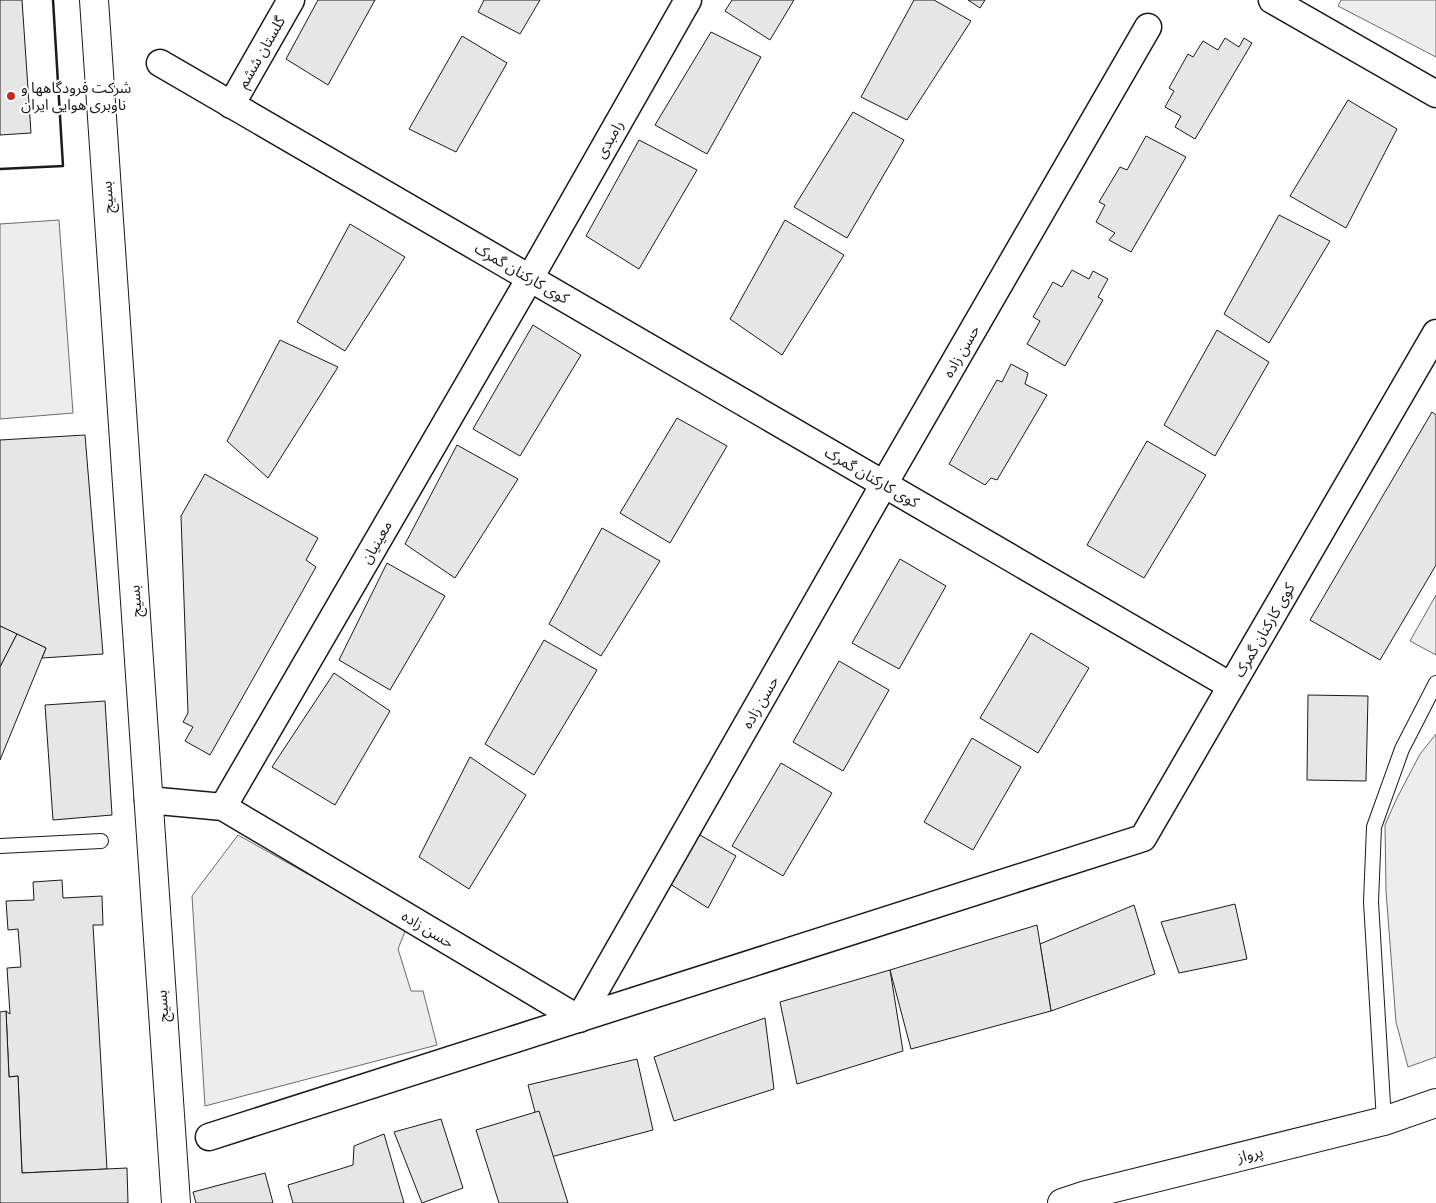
<svg xmlns="http://www.w3.org/2000/svg" width="1436" height="1203" viewBox="0 0 1436 1203" font-family="'PT Sans Narrow','Noto Sans Arabic',sans-serif">
  <style>
    .built { fill: #ededed; stroke: #6a6a6a }
    .building { fill: #e6e6e6; stroke: #1a1a1a }
    .lines { fill: none; stroke-linecap: round; stroke-linejoin: round }
    .lane-casing { stroke: #1a1a1a; stroke-width: 16 }
    .street-casing { stroke: #1a1a1a; stroke-width: 29 }
    .secondary-casing { stroke: #1a1a1a; stroke-width: 30 }
    .lane { stroke: #fff; stroke-width: 14 }
    .street { stroke: #fff; stroke-width: 26 }
    .secondary { stroke: #fff; stroke-width: 28 }
    .wall { stroke: #1a1a1a; stroke-width: 2.5 }
    .poi-dot { fill: #c62828; stroke: #fff; stroke-width: 2 }
    .labels { text-anchor: middle; dominant-baseline: central; stroke-width: 4; stroke-linejoin: round; paint-order: stroke }
    .street-label { font-size: 15px; fill: #1a1a1a; stroke: #fff }
    .poi-label { font-size: 15px; fill: #1a1a1a; stroke: #fff; text-anchor: start }
  </style>
  <rect width="100%" height="100%" fill="#fff"/>
  <g class="built">
    <path d="M1341 0H1436V57L1338 6Z"/>
    <path d="M59 220 73 413 0 419V224Z"/>
    <path d="M1436 595V655L1410 641Z"/>
    <path d="M1436 734V1057L1408 1067 1396 1022 1386 891 1385 825 1396 800 1420 754Z"/>
    <path d="M238 835 406 929 398 949 411 991H423L437 1045 205 1106 192 896Z"/>
  </g>
  <g class="building">
    <path d="M0 0H22L31 133 0 135Z"/>
    <path d="M318 0H375L328 85 286 59Z"/>
    <path d="M484 0H540L520 34 478 12Z"/>
    <path d="M732 0H794L770 40 725 11Z"/>
    <path d="M914 0H934L971 21 907 120 861 97Z"/>
    <path d="M968 0H985L980 8Z"/>
    <path d="M711 32 761 57 707 154 655 125Z"/>
    <path d="M462 36 507 63 456 152 409 129Z"/>
    <path d="M1225 38 1239 47 1244 38 1252 43 1195 139 1175 127 1181 116 1165 107 1174 91 1169 88 1188 54 1193 57 1203 41 1218 50Z"/>
    <path d="M1348 100 1397 129 1346 228 1290 196Z"/>
    <path d="M853 112 904 140 847 238 794 207Z"/>
    <path d="M1146 136 1186 157 1131 252 1109 240 1115 233 1096 222 1105 205 1099 202 1120 167 1127 170Z"/>
    <path d="M639 140 697 170 639 269 586 236Z"/>
    <path d="M1279 215 1330 241 1269 343 1224 314Z"/>
    <path d="M785 220 844 255 782 355 730 319Z"/>
    <path d="M350 224 405 257 345 351 297 322Z"/>
    <path d="M1072 270 1089 279 1093 271 1108 279 1098 297 1103 300 1065 366 1027 344 1040 321 1033 317 1053 282 1062 287Z"/>
    <path d="M533 325 581 355 520 456 473 429Z"/>
    <path d="M1217 330 1269 362 1215 456 1164 425Z"/>
    <path d="M280 340 338 367 268 478 227 441Z"/>
    <path d="M1011 364 1028 373 1025 384 1047 395 997 480 991 478 985 485 949 464 997 380 1002 382Z"/>
    <path d="M1432 412 1436 415V565L1380 660 1310 620Z"/>
    <path d="M677 418 727 446 670 543 620 513Z"/>
    <path d="M85 435 103 654 42 658 46 648 0 626V440Z"/>
    <path d="M1147 441 1206 475 1144 578 1087 545Z"/>
    <path d="M457 445 518 479 455 578 405 544Z"/>
    <path d="M205 474 318 538 306 560 316 567 210 755 185 741 193 727 183 722 188 713 181 516Z"/>
    <path d="M602 528 660 561 601 656 549 624Z"/>
    <path d="M900 559 946 586 899 669 852 643Z"/>
    <path d="M387 563 445 596 390 690 339 660Z"/>
    <path d="M0 626 17 634 0 667Z"/>
    <path d="M1031 633 1089 668 1038 753 980 718Z"/>
    <path d="M17 634 46 648 0 760V667Z"/>
    <path d="M544 640 597 670 534 775 485 744Z"/>
    <path d="M839 661 889 690 843 771 793 742Z"/>
    <path d="M334 673 390 711 335 805 272 767Z"/>
    <path d="M1308 695 1368 696 1366 781 1307 780Z"/>
    <path d="M105 701 112 815 53 820 45 705Z"/>
    <path d="M972 738 1021 767 973 850 924 822Z"/>
    <path d="M470 757 526 795 469 889 419 857Z"/>
    <path d="M781 763 832 793 783 876 732 846Z"/>
    <path d="M688 828 736 856 708 908 659 877Z"/>
    <path d="M62 880 63 898 102 896 103 925H93L107 1169 22 1173 18 1076 9 1077 6 1011 10 1014 7 968 21 967 18 929 8 930 6 901 34 900 33 882Z"/>
    <path d="M1235 904 1247 959 1179 973 1161 922Z"/>
    <path d="M1134 905 1155 974 1051 1011 1040 944Z"/>
    <path d="M1037 925 1051 1011 911 1049 890 970Z"/>
    <path d="M890 970 903 1051 797 1084 780 1002Z"/>
    <path d="M6 1011 9 1077 18 1076 22 1173 127 1168 128 1203H0V1012Z"/>
    <path d="M765 1018 774 1089 674 1121 654 1057Z"/>
    <path d="M637 1059 653 1130 547 1158 528 1085Z"/>
    <path d="M539 1111 568 1203H499L476 1130Z"/>
    <path d="M441 1119 463 1188 422 1203 394 1132Z"/>
    <path d="M384 1134 404 1203H293L288 1185 353 1165 354 1146Z"/>
    <path d="M265 1173 273 1203H196L193 1192Z"/>
  </g>
  <g class="lines">
    <g class="lane-casing">
      <g id="lane">
        <path d="M0 846 101 841"/>
        <path d="M1384 1121 1371 902 1374 827 1402 749 1436 683"/>
      </g>
    </g>
    <g class="street-casing">
      <g id="street">
        <path d="M1272 0 1436 94"/>
        <path d="M160 63 1231 686"/>
        <path d="M231 105 291 0"/>
        <path d="M148 800 223 807 579 1019 884 484 1148 27"/>
        <path d="M223 807 530 278 688 0"/>
        <path d="M209 1137 1143 838 1436 333"/>
      </g>
    </g>
    <g class="secondary-casing">
      <g id="secondary">
        <path d="M94 0 176 1203"/>
        <path d="M1062 1203 1086 1195 1384 1121 1436 1103"/>
      </g>
    </g>
    <use href="#lane" class="lane"/>
    <use href="#street" class="street"/>
    <use href="#secondary" class="secondary"/>
    <path class="wall" d="M0 169 63 166 53 0"/>
  </g>
  <circle class="poi-dot" cx="11" cy="96" r="5"/>
  <g class="labels">
    <g class="street-label">
      <text transform="translate(261 52) rotate(-60)">گلستان ششم</text>
      <text transform="translate(609 139) rotate(-60)">رامبدی</text>
      <text transform="translate(107 197) rotate(-94)">بسیج</text>
      <text transform="translate(522 273) rotate(30)">کوی کارکنان گمرک</text>
      <text transform="translate(961 351) rotate(-60)">حسن زاده</text>
      <text transform="translate(872 477) rotate(30)">کوی کارکنان گمرک</text>
      <text transform="translate(376 542) rotate(-60)">معینیان</text>
      <text transform="translate(135 601) rotate(-94)">بسیج</text>
      <text transform="translate(1264 630) rotate(-60)">کوی کارکنان گمرک</text>
      <text transform="translate(760 702) rotate(-60)">حسن زاده</text>
      <text transform="translate(428 929) rotate(31)">حسن زاده</text>
      <text transform="translate(162 1006) rotate(-94)">بسیج</text>
      <text transform="translate(1250 1154) rotate(-14)">پرواز</text>
    </g>
    <g class="poi-label">
      <text x="21" y="87">شرکت فرودگاهها و<tspan x="21" dy="17">ناوبری هوایی ایران</tspan></text>
    </g>
  </g>
</svg>
